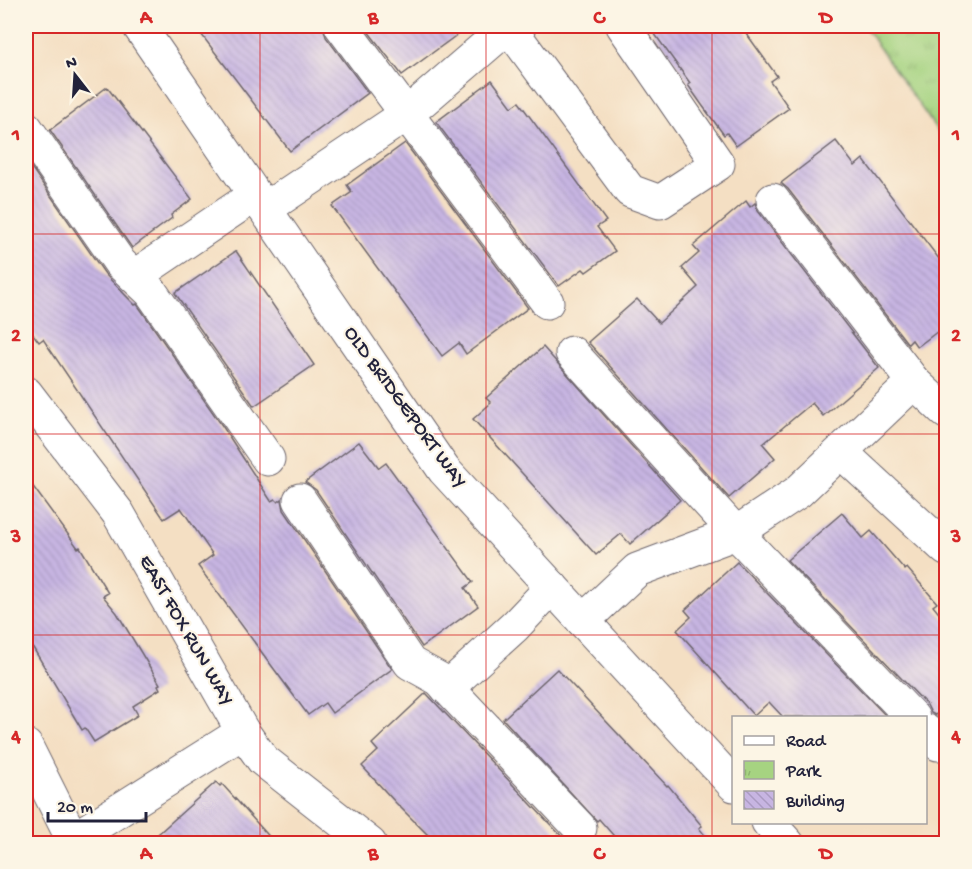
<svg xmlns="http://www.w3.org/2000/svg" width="972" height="869" viewBox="0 0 972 869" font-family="'Gochi Hand',sans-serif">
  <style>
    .park { fill: url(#park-tufts); stroke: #647a5e; stroke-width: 1.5 }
    .building { fill: url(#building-back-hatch) }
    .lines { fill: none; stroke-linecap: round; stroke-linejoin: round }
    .minor-casing { stroke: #6c646b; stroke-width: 35 }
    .minor { stroke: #fff; stroke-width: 33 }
    .grid { fill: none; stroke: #d62828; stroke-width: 1.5; stroke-opacity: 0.55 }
    .labels { text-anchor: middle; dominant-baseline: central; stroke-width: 4.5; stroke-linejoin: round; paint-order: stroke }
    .street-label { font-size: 21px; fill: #22223b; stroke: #fcf5e5 }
    .neatline { fill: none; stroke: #d62828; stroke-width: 2 }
    .grid-label { font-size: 20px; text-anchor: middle; font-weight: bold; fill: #d62828 }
  </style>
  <defs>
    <pattern id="park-tufts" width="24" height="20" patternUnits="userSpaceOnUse" patternTransform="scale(1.5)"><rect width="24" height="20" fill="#a6d381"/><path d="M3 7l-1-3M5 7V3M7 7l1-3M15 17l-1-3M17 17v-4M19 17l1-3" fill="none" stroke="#8fb570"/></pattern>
    <pattern id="building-back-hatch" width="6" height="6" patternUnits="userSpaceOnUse" patternTransform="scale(1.5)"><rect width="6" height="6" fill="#c7b5e2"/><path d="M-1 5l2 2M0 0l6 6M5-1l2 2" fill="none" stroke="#ab9bc3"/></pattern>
  </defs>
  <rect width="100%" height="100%" fill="#fcf5e5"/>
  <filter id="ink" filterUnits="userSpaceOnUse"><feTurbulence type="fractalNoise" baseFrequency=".0167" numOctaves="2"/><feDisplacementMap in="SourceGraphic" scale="12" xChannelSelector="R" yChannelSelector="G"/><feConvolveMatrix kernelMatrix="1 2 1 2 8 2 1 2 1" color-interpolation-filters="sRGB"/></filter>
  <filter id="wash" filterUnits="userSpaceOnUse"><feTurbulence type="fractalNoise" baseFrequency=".008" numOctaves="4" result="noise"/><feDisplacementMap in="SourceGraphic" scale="24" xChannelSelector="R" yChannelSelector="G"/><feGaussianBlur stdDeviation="1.35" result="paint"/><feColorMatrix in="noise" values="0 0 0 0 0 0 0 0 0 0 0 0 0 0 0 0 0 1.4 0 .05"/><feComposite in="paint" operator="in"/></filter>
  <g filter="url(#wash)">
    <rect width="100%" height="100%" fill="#f4dfc3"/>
    <path class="park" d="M864 26H946V143Z"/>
    <g id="blocks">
      <g class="building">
        <path d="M195 26H323L326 37 368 93 290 151Z"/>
        <path d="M364 26H469L402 75Z"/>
        <path d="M649 26H741L777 76 770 81 789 108 736 146 727 133 724 135 702 105 688 85 690 83Z"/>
        <path d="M492 80 512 107 519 102 606 221 597 227 615 251 586 272 583 269 559 286 436 122Z"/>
        <path d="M107 87 192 199 171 215 172 218 132 248 50 130Z"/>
        <path d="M836 141 855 166 863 159 946 268V325L917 347 912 340 908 344 788 189 781 183Z"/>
        <path d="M405 143 528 308 466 354 459 343 442 356 332 206 352 192 347 185Z"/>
        <path d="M26 160 105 274 135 305 137 304 223 427 271 501 275 499 278 502 282 499 284 510 392 669 332 713 325 703 308 715 198 566 213 555 181 508 164 519 43 339 39 342 26 325Z"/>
        <path d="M746 201 750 207 755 203 758 211 879 368 823 416 812 403 763 444 775 458 729 498 588 342 637 299 659 323 698 287 682 268 699 253 693 246Z"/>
        <path d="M236 251 314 365 254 406 175 293Z"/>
        <path d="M543 347 680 500 630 544 621 534 596 555 473 419 491 403 486 398Z"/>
        <path d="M359 442 379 468 386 463 473 582 465 588 478 606 422 647 316 490 305 482Z"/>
        <path d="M26 477 78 548 80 547 108 593 103 596 117 613 160 684 158 685 160 689 133 706 138 715 94 742 85 728 82 730 26 636Z"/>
        <path d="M842 513 863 538 871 531 905 570 907 568 937 603 933 606 946 622V706L935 715 931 713 927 705 787 560Z"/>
        <path d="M737 562 887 717H783L769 702 754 716 677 630 691 617 685 610Z"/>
        <path d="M557 669 667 786 668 785 702 826 699 828 711 843H620L599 819 597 821 503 719Z"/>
        <path d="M426 693 566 841 569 843H436L396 803 362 766 378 751 372 744Z"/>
        <path d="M216 782 220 786 222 784 275 843H148Z"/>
      </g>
    </g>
  </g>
  <g filter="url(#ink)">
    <use href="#blocks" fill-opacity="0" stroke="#6c646b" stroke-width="1.5"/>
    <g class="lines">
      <g class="minor-casing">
        <g id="minor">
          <path d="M139 26 444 470 734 785"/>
          <path d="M341 26 547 302"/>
          <path d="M508 26 630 191 660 202 718 164 623 26"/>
          <path d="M26 128 120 263 151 292 268 459"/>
          <path d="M773 200 914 382 946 412"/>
          <path d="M265 209 407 114 509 26"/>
          <path d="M135 276 255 195"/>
          <path d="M572 353 736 533 913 718"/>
          <path d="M26 393 118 513 243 732 263 760 370 844"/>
          <path d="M841 452 946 549"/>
          <path d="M300 500 410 663 439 679 580 828"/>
          <path d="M583 621 637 570 736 533 798 492 914 382"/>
          <path d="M447 688 515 626 552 587"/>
          <path d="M926 731 938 744"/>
          <path d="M26 746 75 844"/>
          <path d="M768 822 788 844"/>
          <path d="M72 840 243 732"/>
        </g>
      </g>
      <use href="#minor" class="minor"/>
    </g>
  </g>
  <path class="grid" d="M260 26V844M486 26V844M712 26V844M26 234H946M26 434H946M26 635H946"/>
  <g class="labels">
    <g class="street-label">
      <text transform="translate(404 408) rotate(54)">OLD BRIDGEPORT WAY</text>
      <text transform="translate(185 631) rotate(60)">EAST FOX RUN WAY</text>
    </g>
  </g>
  <rect width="972" height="869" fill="none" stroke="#fcf5e5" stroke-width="66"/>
  <rect x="732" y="716" width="195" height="108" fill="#fcf5e5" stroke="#a5a1a1" stroke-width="1.5"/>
  <rect x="744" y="736" width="30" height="9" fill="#ffffff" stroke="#a5a1a1" stroke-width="1.5"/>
  <text x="786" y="746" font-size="18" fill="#22223b">Road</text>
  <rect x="744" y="761" width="30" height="18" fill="url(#park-tufts)" stroke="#a5a1a1" stroke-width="1.5"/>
  <text x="786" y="776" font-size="18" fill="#22223b">Park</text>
  <rect x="744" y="791" width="30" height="18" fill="url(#building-back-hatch)" stroke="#a5a1a1" stroke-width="1.5"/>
  <text x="786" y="806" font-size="18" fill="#22223b">Building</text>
  <g transform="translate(75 75) rotate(343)" stroke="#fcf5e5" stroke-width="4.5" paint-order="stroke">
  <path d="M0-4.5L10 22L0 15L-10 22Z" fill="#22223b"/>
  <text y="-9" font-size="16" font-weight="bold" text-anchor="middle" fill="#22223b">N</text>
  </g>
  <path d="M48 812v9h98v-9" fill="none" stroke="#22223b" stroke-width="3"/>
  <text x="57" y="812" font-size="18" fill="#22223b" stroke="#fcf5e5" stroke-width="4.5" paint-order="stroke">20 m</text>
  <rect x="33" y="33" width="906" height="803" class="neatline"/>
  <g class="grid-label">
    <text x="146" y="23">A</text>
    <text x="373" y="23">B</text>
    <text x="599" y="23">C</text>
    <text x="826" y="23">D</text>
    <text x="16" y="140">1</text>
    <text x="956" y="140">1</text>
    <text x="16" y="341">2</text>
    <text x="956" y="341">2</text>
    <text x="16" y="542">3</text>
    <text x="956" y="542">3</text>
    <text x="16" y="742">4</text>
    <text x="956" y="742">4</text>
    <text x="146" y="859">A</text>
    <text x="373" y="859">B</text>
    <text x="599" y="859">C</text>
    <text x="826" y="859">D</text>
  </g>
</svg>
